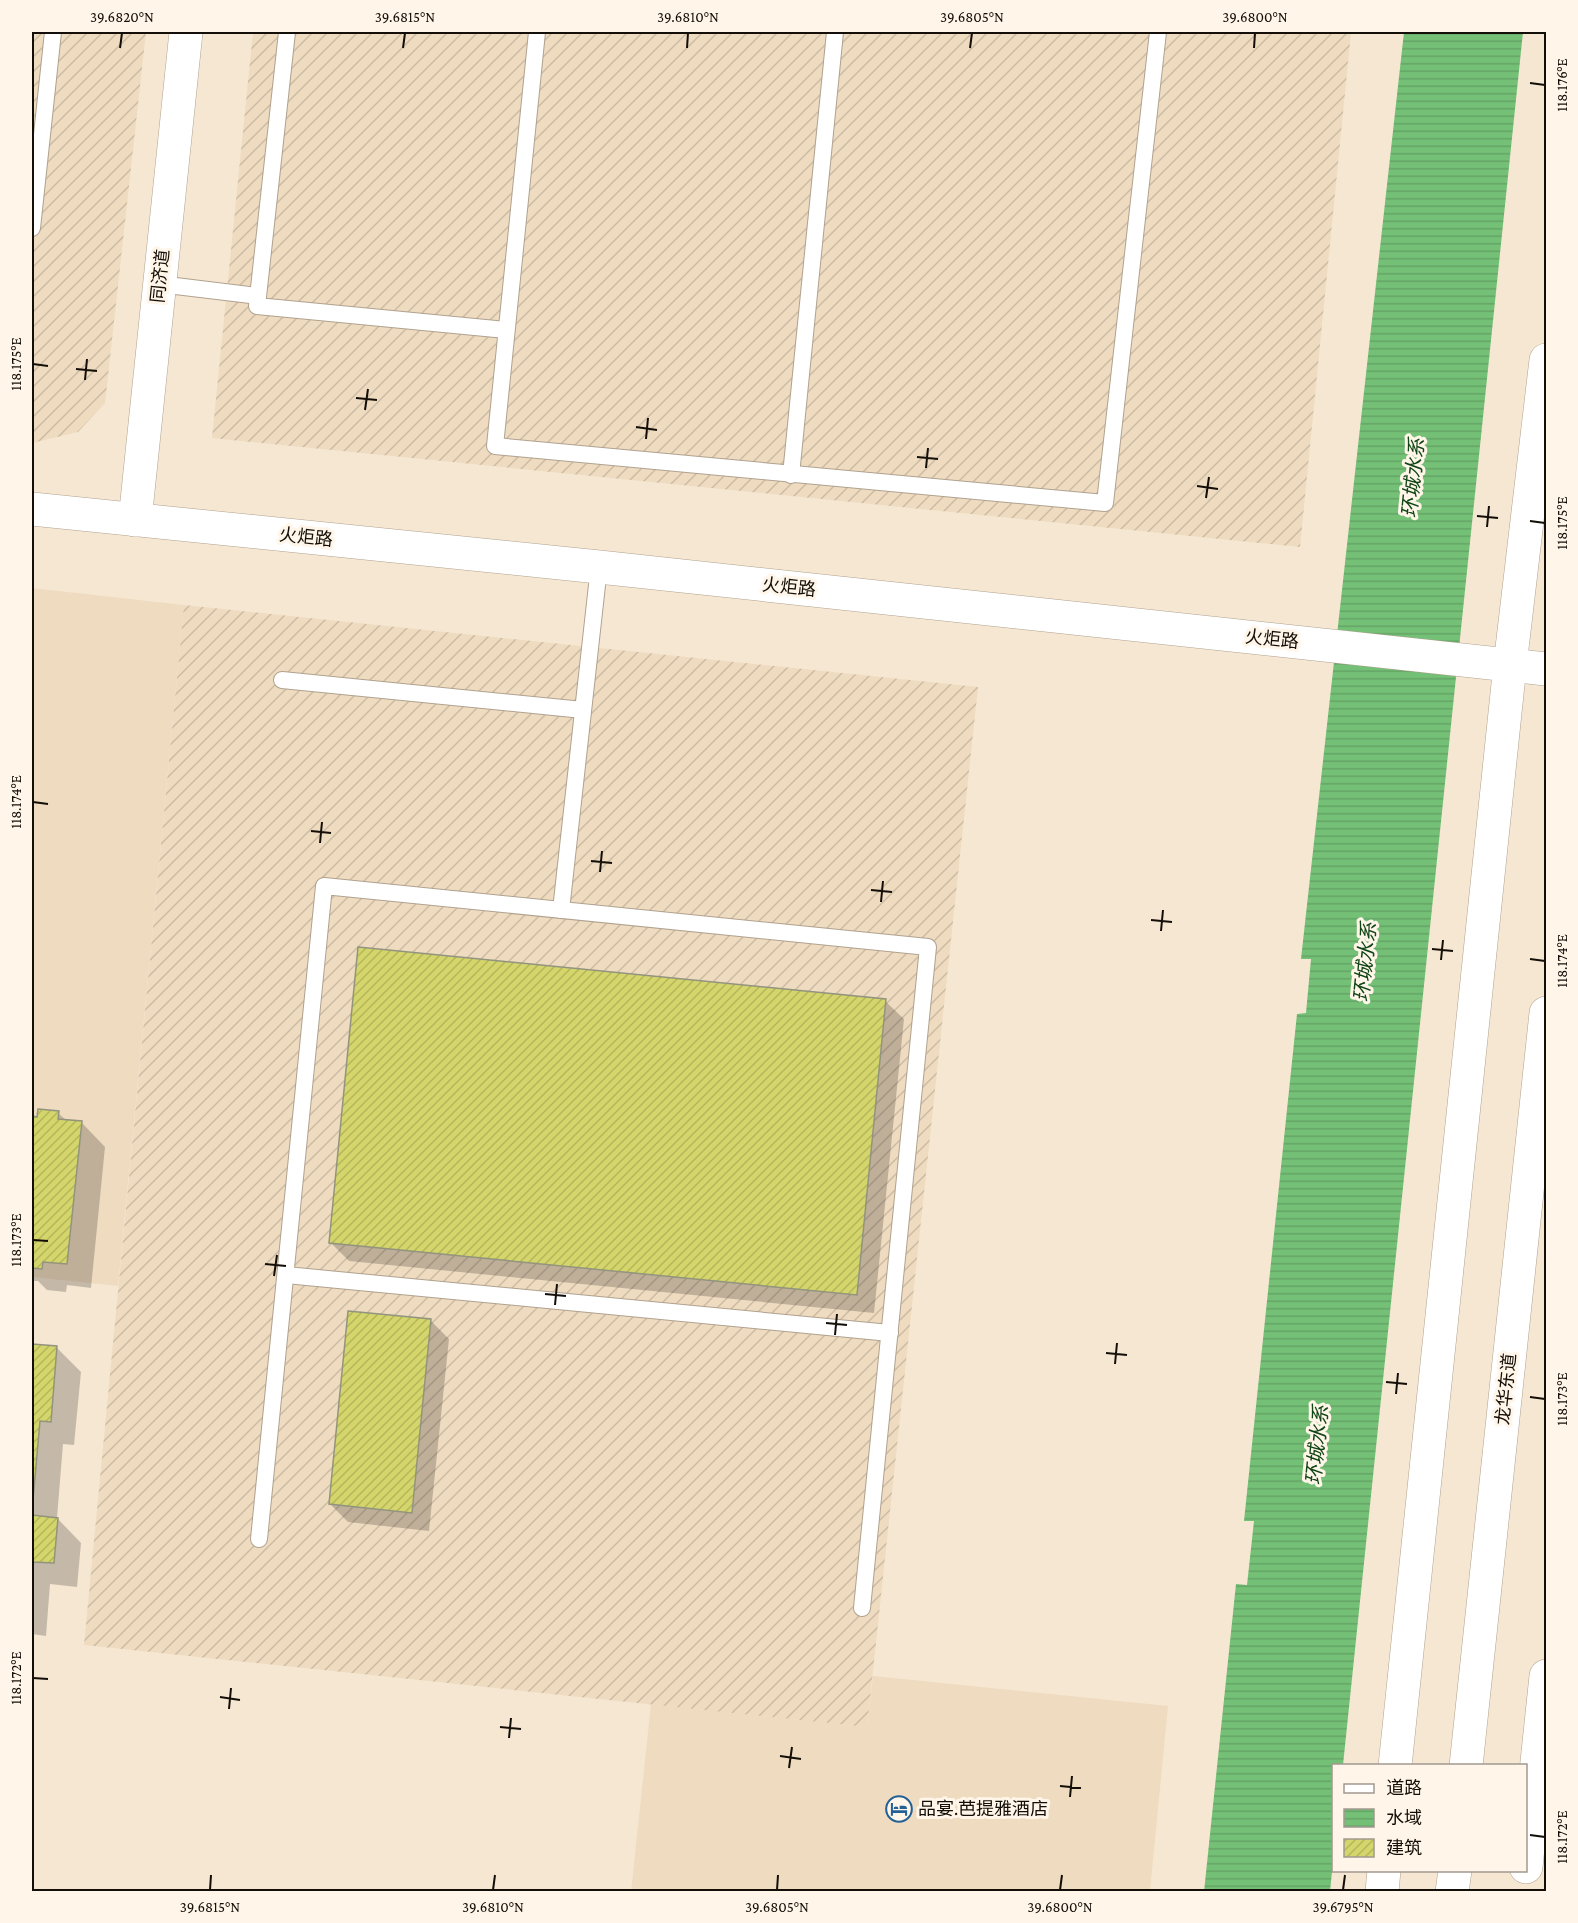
<svg xmlns="http://www.w3.org/2000/svg" width="1578" height="1923" viewBox="0 0 1578 1923" font-family="'Crimson Pro','Noto Sans SC',serif">
  <style>
    .built { fill: #efdbc0 }
    .industrial { fill: url(#industrial-furrows) }
    .water { fill: url(#water-rules) }
    .shadow { fill: #0003 }
    .building { fill: url(#building-hatch); stroke: #93947e; stroke-width: 1.5 }
    .lines { fill: none; stroke-linecap: round; stroke-linejoin: round }
    .service-casing { stroke: #b0a28f; stroke-width: 18 }
    .minor-casing { stroke: #b0a28f; stroke-width: 34 }
    .tertiary-casing { stroke: #b0a28f; stroke-width: 34 }
    .primary-casing { stroke: #b0a28f; stroke-width: 34 }
    .service { stroke: #fff; stroke-width: 16 }
    .minor { stroke: #fff; stroke-width: 33 }
    .tertiary { stroke: #fff; stroke-width: 33 }
    .primary { stroke: #fff; stroke-width: 33 }
    .ticks { fill: none; stroke: #130e07; stroke-width: 2 }
    .labels { text-anchor: middle; dominant-baseline: central; stroke-width: 6; stroke-linejoin: round; paint-order: stroke }
    .street-label { font-size: 18px; fill: #130e07; stroke: #fff5e9 }
    .poi-label { font-size: 18px; fill: #130e07; stroke: #fff5e9; text-anchor: start }
    .water-label { font-size: 20px; font-style: italic; fill: #104515; stroke: #fff5e9 }
    .neatline { fill: none; stroke: #130e07; stroke-width: 2 }
    .ticks-label { font-size: 15px; text-anchor: middle; fill: #130e07 }
  </style>
  <defs>
    <pattern id="industrial-furrows" width="10" height="10" patternUnits="userSpaceOnUse" patternTransform="scale(1.5)"><rect width="10" height="10" fill="#efdbc0"/><path d="M-1 1l2-2M0 10L10 0M9 11l2-2" fill="none" stroke="#ccbba4"/></pattern>
    <pattern id="water-rules" width="6" height="5" patternUnits="userSpaceOnUse" patternTransform="scale(1.5)"><rect width="6" height="5" fill="#74c076"/><path d="M0 2.5h6" fill="none" stroke="#64a465"/></pattern>
    <pattern id="building-hatch" width="6" height="6" patternUnits="userSpaceOnUse" patternTransform="scale(1.5)"><rect width="6" height="6" fill="#d4d66b"/><path d="M-1 1l2-2M0 6l6-6M5 7l2-2" fill="none" stroke="#b5b65b"/></pattern>
  </defs>
  <rect width="100%" height="100%" fill="#f6e7d3"/>
  <g class="built">
    <path d="M32 588 184 605 118 1286 32 1277Z"/>
    <path d="M873 1676 1168 1706 1150 1891 631 1892 651 1704 867 1727Z"/>
  </g>
  <g class="industrial">
    <path d="M32 32H146L105 403 78 432 32 443Z"/>
    <path d="M253 32H1351L1300 547 212 438Z"/>
    <path d="M184 605 978 687 867 1727 84 1645Z"/>
  </g>
  <path class="water" d="M1404 32H1523L1343 1765 1334 1766V1853L1330 1891 1204 1892 1236 1584 1247 1585 1254 1521H1244L1297 1014 1306 1013 1311 959H1301Z"/>
  <g class="shadow">
    <path d="M885 1001 904 1019 874 1313 349 1261 330 1242Z"/>
    <path d="M58 1113 67 1121 81 1122 105 1147 91 1288 67 1285 66 1292 47 1290 38 1281H32V1118H39Z"/>
    <path d="M431 1321 449 1339 429 1531 348 1522 330 1504Z"/>
    <path d="M32 1345 57 1348 81 1372 74 1445 63 1444 57 1518 81 1543 77 1587 50 1584 46 1636 32 1634Z"/>
  </g>
  <g class="building">
    <path d="M358 947 886 999 857 1295 329 1243Z"/>
    <path d="M38 1109 59 1111 58 1119 82 1121 67 1264 43 1262 42 1269 32 1268V1116L37 1117Z"/>
    <path d="M348 1311 431 1319 412 1513 329 1504Z"/>
    <path d="M32 1344 57 1346 51 1422 40 1421 32 1511Z"/>
    <path d="M32 1515 58 1518 54 1563 32 1562Z"/>
  </g>
  <g class="lines">
    <g class="service-casing">
      <g id="service">
        <path d="M287 32 257 306 506 330"/>
        <path d="M537 32 495 446 1105 503 1158 32"/>
        <path d="M32 228 53 32"/>
        <path d="M159 284 258 296"/>
        <path d="M791 475 835 32"/>
        <path d="M282 680 583 710"/>
        <path d="M561 910 599 567"/>
        <path d="M286 1275 890 1333"/>
        <path d="M259 1539 324 886 928 947 862 1608"/>
      </g>
    </g>
    <g class="minor-casing">
      <g id="minor">
        <path d="M1395 1766 1510 665 1546 360"/>
        <path d="M1382 1892 1384 1870"/>
      </g>
    </g>
    <g class="tertiary-casing">
      <g id="tertiary">
        <path d="M32 509 599 567 1546 669"/>
        <path d="M135 520 186 32"/>
      </g>
    </g>
    <g class="primary-casing">
      <g id="primary">
        <path d="M1466 1766 1546 1013"/>
        <path d="M1526 1867 1546 1676"/>
        <path d="M1452 1892 1455 1870"/>
      </g>
    </g>
    <use href="#service" class="service"/>
    <use href="#minor" class="minor"/>
    <use href="#tertiary" class="tertiary"/>
    <use href="#primary" class="primary"/>
  </g>
  <path class="ticks" d="M120 48 122 33M403 48 405 33M687 48 688 33M970 48 972 33M1254 48 1255 33M1530 83 1545 85M33 364 48 366M76 369 97 371M85 380 87 359M356 398 377 400M365 410 368 389M636 427 657 430M646 439 648 418M917 457 938 459M926 468 928 448M1197 486 1218 489M1206 498 1209 477M1477 516 1498 518M1530 521 1545 523M1487 527 1489 506M33 802 48 804M311 831 331 833M320 843 322 822M591 861 612 863M600 872 602 851M871 890 892 892M881 902 883 881M1151 920 1172 922M1161 931 1163 910M1432 949 1453 951M1530 959 1545 961M1441 960 1443 940M33 1240 48 1241M265 1264 286 1266M274 1276 277 1255M545 1294 566 1296M555 1305 557 1284M826 1323 847 1325M835 1335 837 1314M1106 1353 1127 1355M1115 1364 1117 1343M1386 1382 1407 1384M1396 1394 1398 1373M1530 1397 1545 1399M33 1678 48 1679M220 1697 240 1700M229 1709 231 1688M500 1727 521 1729M509 1738 511 1718M780 1756 801 1759M789 1768 792 1747M1060 1786 1081 1788M1070 1797 1072 1776M1530 1835 1545 1837M210 1890 211 1875M493 1890 495 1875M777 1890 778 1875M1060 1890 1062 1875M1343 1890 1345 1875"/>
  <defs>
    <g id="hotel-ring" transform="scale(1.35)"><circle r="9.5" fill="#fff5e9" stroke="#226096" stroke-width="1.5"/><path d="M-6-4.5h1.5V1H6V5H4.5V3h-9V5H-6ZM-4 0a1.8 1.8 0 1 1 3.6 0ZM.5 0V-2.5h3Q6-2.5 6 0Z" fill="#226096"/></g>
  </defs>
  <g fill-rule="evenodd">
    <use href="#hotel-ring" x="899" y="1809"/>
  </g>
  <g class="labels">
    <g class="street-label">
      <text transform="translate(160 276) rotate(-84)">同济道</text>
      <text transform="translate(306 537) rotate(6)">火炬路</text>
      <text transform="translate(789 587) rotate(6)">火炬路</text>
      <text transform="translate(1272 639) rotate(6)">火炬路</text>
      <text transform="translate(1506 1389) rotate(-84)">龙华东道</text>
    </g>
    <g class="poi-label">
      <text x="918" y="1809">品宴.芭提雅酒店</text>
    </g>
    <g class="water-label">
      <text transform="translate(1413 478) rotate(-84)">环城水系</text>
      <text transform="translate(1365 962) rotate(-84)">环城水系</text>
      <text transform="translate(1317 1445) rotate(-84)">环城水系</text>
    </g>
  </g>
  <rect width="1578" height="1923" fill="none" stroke="#fff5e9" stroke-width="66"/>
  <rect x="1332" y="1764" width="195" height="108" fill="#fff5e9" stroke="#a1998f" stroke-width="1.5"/>
  <rect x="1344" y="1784" width="30" height="9" fill="#ffffff" stroke="#a1998f" stroke-width="1.5"/>
  <text x="1386" y="1794" font-size="18" fill="#130e07">道路</text>
  <rect x="1344" y="1809" width="30" height="18" fill="url(#water-rules)" stroke="#a1998f" stroke-width="1.5"/>
  <text x="1386" y="1824" font-size="18" fill="#130e07">水域</text>
  <rect x="1344" y="1839" width="30" height="18" fill="url(#building-hatch)" stroke="#a1998f" stroke-width="1.5"/>
  <text x="1386" y="1854" font-size="18" fill="#130e07">建筑</text>
  <rect x="33" y="33" width="1512" height="1857" class="neatline"/>
  <g class="ticks-label">
    <text x="122" y="22">39.6820°N</text>
    <text x="405" y="22">39.6815°N</text>
    <text x="688" y="22">39.6810°N</text>
    <text x="972" y="22">39.6805°N</text>
    <text x="1255" y="22">39.6800°N</text>
    <text transform="translate(1562 85) rotate(-90)" y="5">118.176°E</text>
    <text transform="translate(16 364) rotate(-90)" y="5">118.175°E</text>
    <text transform="translate(1562 523) rotate(-90)" y="5">118.175°E</text>
    <text transform="translate(16 802) rotate(-90)" y="5">118.174°E</text>
    <text transform="translate(1562 961) rotate(-90)" y="5">118.174°E</text>
    <text transform="translate(16 1240) rotate(-90)" y="5">118.173°E</text>
    <text transform="translate(1562 1399) rotate(-90)" y="5">118.173°E</text>
    <text transform="translate(16 1678) rotate(-90)" y="5">118.172°E</text>
    <text transform="translate(1562 1837) rotate(-90)" y="5">118.172°E</text>
    <text x="210" y="1912">39.6815°N</text>
    <text x="493" y="1912">39.6810°N</text>
    <text x="777" y="1912">39.6805°N</text>
    <text x="1060" y="1912">39.6800°N</text>
    <text x="1343" y="1912">39.6795°N</text>
  </g>
</svg>
